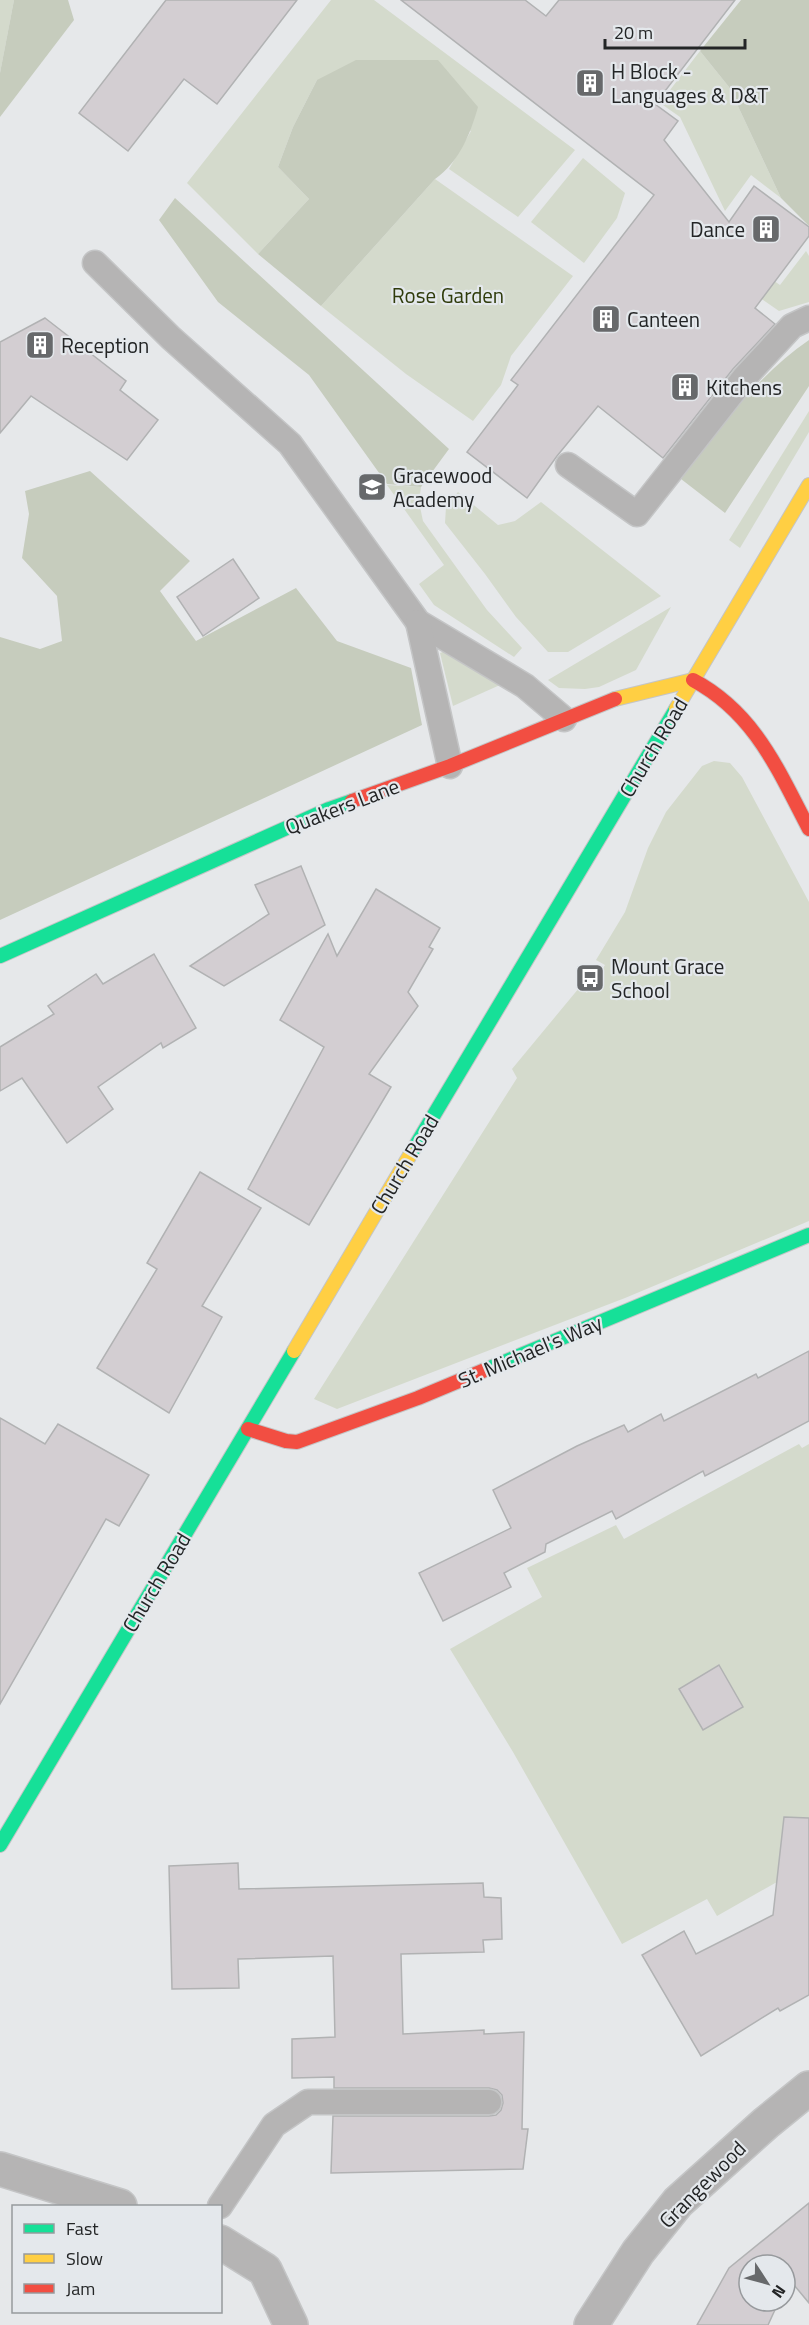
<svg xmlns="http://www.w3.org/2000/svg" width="809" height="2325" viewBox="0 0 809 2325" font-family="'Titillium Web',sans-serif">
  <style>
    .green { fill: #d4dacc }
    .forest { fill: #c6ccbd }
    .building { fill: #d3ced2; stroke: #b1b2b3; stroke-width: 1.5 }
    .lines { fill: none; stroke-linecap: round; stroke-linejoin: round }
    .lane-casing { stroke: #c4c5c6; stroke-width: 27 }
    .street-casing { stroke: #c4c5c6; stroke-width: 36 }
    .fast-casing { stroke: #c4c5c6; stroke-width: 16 }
    .slow-casing { stroke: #c4c5c6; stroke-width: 16 }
    .jam-casing { stroke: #c4c5c6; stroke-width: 16 }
    .lane { stroke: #b5b4b4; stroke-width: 24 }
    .street { stroke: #b5b4b4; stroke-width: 33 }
    .fast { stroke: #16e098; stroke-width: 14 }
    .slow { stroke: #ffcf43; stroke-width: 14 }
    .jam { stroke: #f24e42; stroke-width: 14 }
    .labels { text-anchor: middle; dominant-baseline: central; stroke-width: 4.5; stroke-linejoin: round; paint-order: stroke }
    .poi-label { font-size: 21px; fill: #232526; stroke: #e4e8ec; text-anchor: start }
    .park-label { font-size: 21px; fill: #2f3b0b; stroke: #e4e8ec }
    .street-label { font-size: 21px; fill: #232526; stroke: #e4e8ec }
  </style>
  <rect width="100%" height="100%" fill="#e6e8ea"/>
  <g class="green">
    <path d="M0 0H14L0 73Z"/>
    <path d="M331 0H374L575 150 518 217 449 169 471 131 317 80 293 127 278 167 309 199 258 254 187 183Z"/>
    <path d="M700 51 729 87 781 198 751 175 725 211 680 117 660 103Z"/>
    <path d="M583 158 625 193 617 218 584 263 531 222Z"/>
    <path d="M435 179 573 276 511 356 501 385 473 421 406 374 321 306Z"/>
    <path d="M806 251 809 256V302L779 311 728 276 741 258 780 285Z"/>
    <path d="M809 411V432L740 548 729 540Z"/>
    <path d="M387 485 421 487 419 502 423 521 487 610 522 648 514 657 434 605 419 584 444 565Z"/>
    <path d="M458 492 498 525 515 521 541 502 661 596 568 652H548L516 617 485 574 445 523 446 507Z"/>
    <path d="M671 607 636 670 599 687 585 689 559 688 548 680Z"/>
    <path d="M448 650 500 685 453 706 440 653Z"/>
    <path d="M714 761 730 763 742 777 809 902V1221L625 1298 337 1409 314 1399 517 1078 512 1069 579 988 587 993 605 965 596 960 625 912 648 848 666 812 702 766Z"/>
    <path d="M799 1444 802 1448 809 1444V1830L798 1870 717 1916 707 1899 622 1944 513 1752 450 1649 542 1597 527 1568 616 1525 624 1539Z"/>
  </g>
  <g class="forest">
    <path d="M14 0H68L74 20 0 117V73Z"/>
    <path d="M741 0H809V226L781 198 729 87 700 51Z"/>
    <path d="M356 60H438L478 107C470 135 459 162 435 179L321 306 258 254 309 199 278 167 293 127 317 80Z"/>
    <path d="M175 198 449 449 421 487 387 484 309 375 218 302 159 220Z"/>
    <path d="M809 340V386L725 513 681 479C719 430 757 375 809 340Z"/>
    <path d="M90 471 190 561 160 591 196 641 296 588 337 641 411 668 422 725 0 920V637L40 649 62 641 57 596 22 558 29 514 25 491Z"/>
  </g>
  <g class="building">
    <path d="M166 0H297L217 104 184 79 128 151 79 113Z"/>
    <path d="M401 0H525L546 16 559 0H735L655 104 678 121 664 140 729 222 754 186 809 227V236L755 308 775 324 733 369 663 458 598 406 557 456 527 498 467 452 518 385 511 380 654 195Z"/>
    <path d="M45 318 126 381 120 390 158 420 127 460 31 396 0 433V342Z"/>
    <path d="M233 559 259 598 203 636 177 597Z"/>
    <path d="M301 866 325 925 224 986 190 966 269 914 255 885Z"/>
    <path d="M376 889 440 928 429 947 433 949 408 992 418 1006 369 1074 391 1087 309 1225 248 1189 324 1047 280 1020 328 934 337 956Z"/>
    <path d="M154 954 196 1028 163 1048 161 1043 98 1087 113 1109 67 1143 22 1078 0 1091V1047L54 1014 48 1006 96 974 103 984Z"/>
    <path d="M200 1172 261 1208 202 1306 222 1317 169 1413 97 1368 157 1269 147 1263Z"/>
    <path d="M809 1351V1421L705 1476 703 1471 616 1519 612 1511 546 1544 545 1552 504 1573 511 1587 443 1621 419 1573 511 1528 493 1490 577 1446 624 1425 628 1432 661 1414 664 1421 756 1374 758 1378Z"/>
    <path d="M0 1418 45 1444 58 1424 149 1475 119 1526 106 1519 0 1704Z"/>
    <path d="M719 1665 743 1707 703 1730 679 1689Z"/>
    <path d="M784 1817 809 1818V1995L780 2011 778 2008 701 2056 642 1955 684 1931 696 1954 773 1915Z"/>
    <path d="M238 1863 239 1889 483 1883 484 1897 501 1898 502 1939 483 1940 484 1952 401 1954 403 2034 484 2030V2034L524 2032 522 2129H528L523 2169 331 2173 333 2116H489L496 2115 501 2110 503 2103 502 2095 497 2090 489 2088H334V2077L292 2078V2039L335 2037 333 1956 238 1959 239 1988 172 1989 169 1866Z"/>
    <path d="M809 2203V2303L789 2279 785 2288V2265H749V2301H779L768 2325H697L729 2268Z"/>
  </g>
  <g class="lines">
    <g class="lane-casing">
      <g id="lane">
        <path d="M95 263 171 338 290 444 418 622 525 686 564 719"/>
        <path d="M568 465 637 514 744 378 792 326 809 318"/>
        <path d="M418 622 450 766"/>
        <path d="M220 2206 274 2125 308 2102H489"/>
      </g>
    </g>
    <g class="street-casing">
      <g id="street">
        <path d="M0 2169 120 2206"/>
        <path d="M220 2242 265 2270 291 2325"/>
        <path d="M591 2325 638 2252 678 2202 766 2123 809 2088"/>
      </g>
    </g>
    <g class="fast-casing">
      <g id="fast">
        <path d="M0 956 329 809 352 801"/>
        <path d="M410 1155 676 709"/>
        <path d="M485 1370 809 1235"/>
        <path d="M0 1845 294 1351"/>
      </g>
    </g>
    <g class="slow-casing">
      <g id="slow">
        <path d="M615 699 693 680"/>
        <path d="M676 709 809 485"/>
        <path d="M294 1351 410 1155"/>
      </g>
    </g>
    <g class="jam-casing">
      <g id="jam">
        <path d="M693 680C755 713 778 770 809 829"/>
        <path d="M352 801 450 766 615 699"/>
        <path d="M248 1429 286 1441 297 1442 418 1398 485 1370"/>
      </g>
    </g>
    <use href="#lane" class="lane"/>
    <use href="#street" class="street"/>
    <use href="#fast" class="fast"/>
    <use href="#slow" class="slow"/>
    <use href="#jam" class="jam"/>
  </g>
  <defs>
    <g id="building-square" transform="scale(1.5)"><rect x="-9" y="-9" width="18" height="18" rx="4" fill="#67696b" stroke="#e4e8ec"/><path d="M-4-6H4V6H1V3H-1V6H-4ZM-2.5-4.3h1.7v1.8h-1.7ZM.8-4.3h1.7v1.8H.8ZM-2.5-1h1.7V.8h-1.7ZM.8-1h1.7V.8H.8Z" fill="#fff"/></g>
    <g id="school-square" transform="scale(1.5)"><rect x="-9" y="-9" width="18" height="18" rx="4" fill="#67696b" stroke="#e4e8ec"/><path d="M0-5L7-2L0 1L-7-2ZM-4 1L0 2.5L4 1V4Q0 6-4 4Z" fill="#fff"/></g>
    <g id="bus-square" transform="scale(1.5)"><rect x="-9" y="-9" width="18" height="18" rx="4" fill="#67696b" stroke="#e4e8ec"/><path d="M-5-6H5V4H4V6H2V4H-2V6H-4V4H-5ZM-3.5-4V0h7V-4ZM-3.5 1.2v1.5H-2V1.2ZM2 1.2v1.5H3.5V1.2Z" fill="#fff"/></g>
  </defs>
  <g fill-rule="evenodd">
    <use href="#building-square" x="590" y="83"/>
    <use href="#building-square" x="766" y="229"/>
    <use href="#building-square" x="606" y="319"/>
    <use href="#building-square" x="40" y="345"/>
    <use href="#building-square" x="685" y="387"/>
    <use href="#school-square" x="372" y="487"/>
    <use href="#bus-square" x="590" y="978"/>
  </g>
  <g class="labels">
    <g class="poi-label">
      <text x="611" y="71">H Block -<tspan x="611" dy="24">Languages &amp; D&amp;T</tspan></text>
      <text x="745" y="229" text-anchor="end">Dance</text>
      <text x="627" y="319">Canteen</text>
      <text x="61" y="345">Reception</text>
      <text x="706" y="387">Kitchens</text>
      <text x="393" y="475">Gracewood<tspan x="393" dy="24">Academy</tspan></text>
      <text x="611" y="966">Mount Grace<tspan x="611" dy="24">School</tspan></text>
    </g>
    <g class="park-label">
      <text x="448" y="295">Rose Garden</text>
    </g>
    <g class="street-label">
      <text transform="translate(653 747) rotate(-59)">Church Road</text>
      <text transform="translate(342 806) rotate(-21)">Quakers Lane</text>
      <text transform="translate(404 1164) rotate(-59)">Church Road</text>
      <text transform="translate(530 1351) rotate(-23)">St. Michael's Way</text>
      <text transform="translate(156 1582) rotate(-59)">Church Road</text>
      <text transform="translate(702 2184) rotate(-45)">Grangewood</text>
    </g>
  </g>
  <rect x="12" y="2205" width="210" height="108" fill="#e4e8ec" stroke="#979a9d" stroke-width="1.5"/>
  <rect x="24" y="2224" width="30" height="9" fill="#16e098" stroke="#979a9d" stroke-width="1.5"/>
  <text x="66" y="2235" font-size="18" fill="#232526">Fast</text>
  <rect x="24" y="2254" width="30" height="9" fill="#ffcf43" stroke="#979a9d" stroke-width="1.5"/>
  <text x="66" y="2265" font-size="18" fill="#232526">Slow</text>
  <rect x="24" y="2284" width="30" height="9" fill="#f24e42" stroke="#979a9d" stroke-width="1.5"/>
  <text x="66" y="2295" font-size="18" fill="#232526">Jam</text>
  <g transform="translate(767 2283) rotate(126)"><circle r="28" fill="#e4e8ec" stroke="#979a9d" stroke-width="1.5"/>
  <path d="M0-4.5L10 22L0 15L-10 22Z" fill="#67696b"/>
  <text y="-9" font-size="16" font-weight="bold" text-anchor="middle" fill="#232526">N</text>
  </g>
  <path d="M605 39v9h140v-9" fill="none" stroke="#232526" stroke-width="3"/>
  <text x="614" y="39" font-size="18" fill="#232526" stroke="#e4e8ec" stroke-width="4.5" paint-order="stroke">20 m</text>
</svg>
